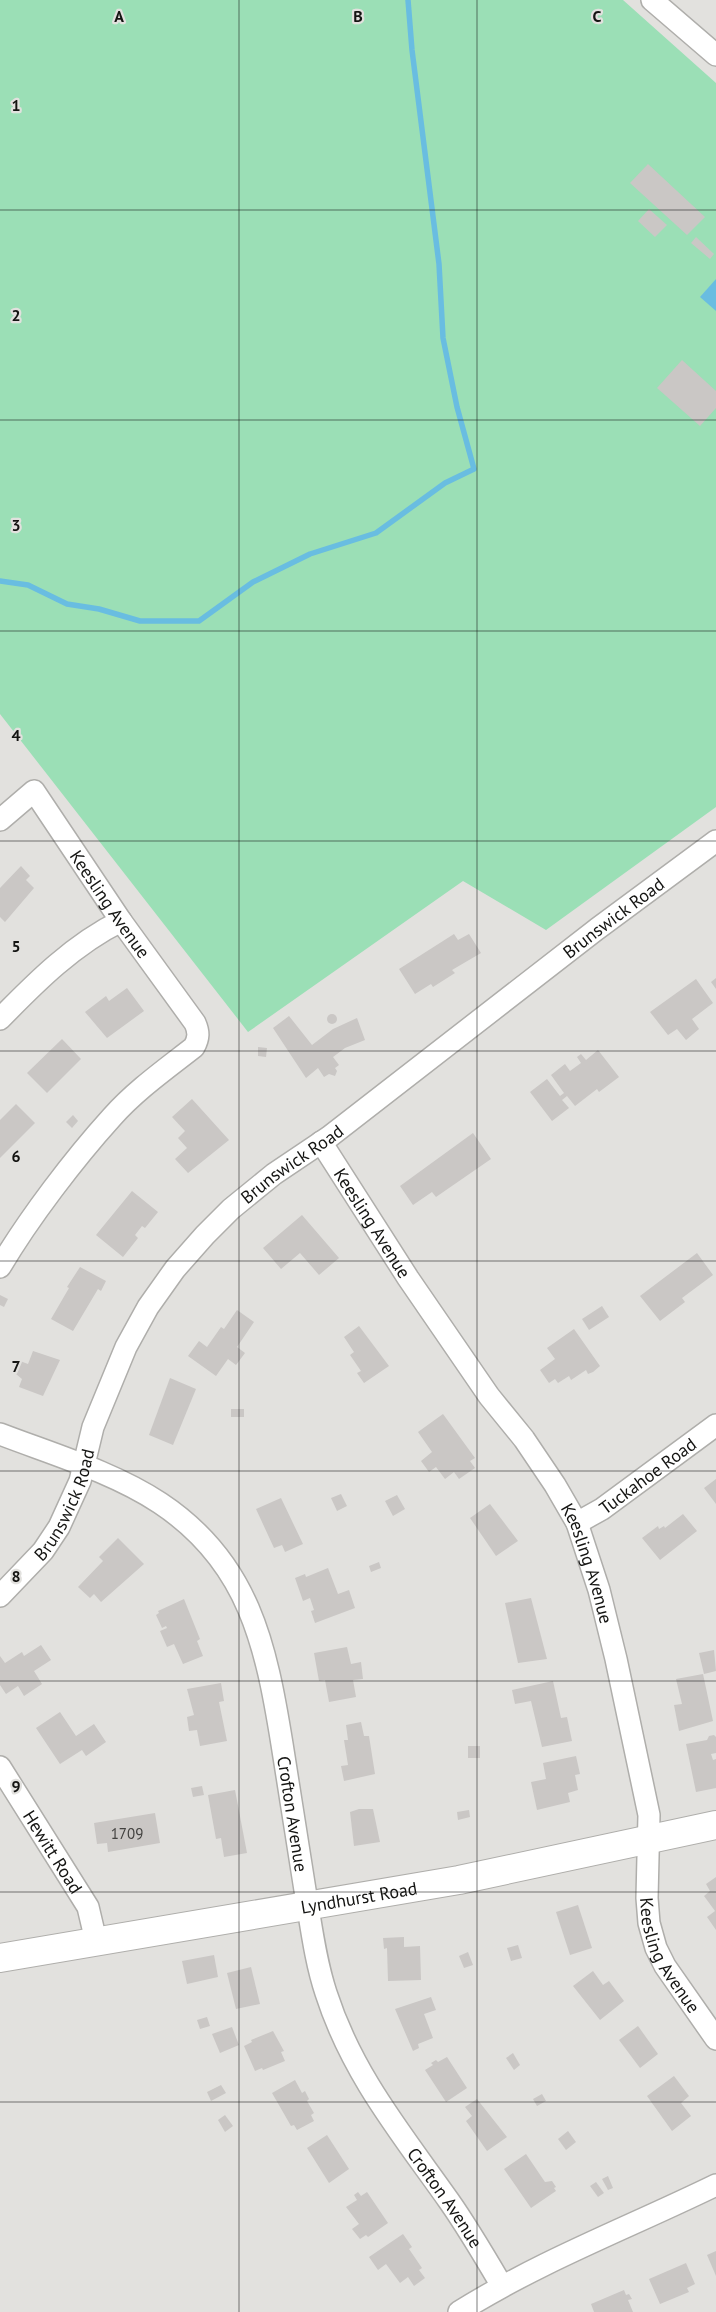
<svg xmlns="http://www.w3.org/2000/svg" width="716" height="2312" viewBox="0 0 716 2312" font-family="'PT Sans',sans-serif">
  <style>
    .green { fill: #9bdfb6 }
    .water { fill: #69bde1 }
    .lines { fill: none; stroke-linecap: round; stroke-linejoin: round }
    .stream { stroke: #69bde1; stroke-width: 5.5 }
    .building { fill: #cac7c5 }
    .minor-casing { stroke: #afaeab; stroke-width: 24 }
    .major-casing { stroke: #afaeab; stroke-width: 30 }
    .minor { stroke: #fff; stroke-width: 21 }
    .major { stroke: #fff; stroke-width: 28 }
    .grid { fill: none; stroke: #141412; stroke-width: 1; stroke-opacity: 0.55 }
    .labels { text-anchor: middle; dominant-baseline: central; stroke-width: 4.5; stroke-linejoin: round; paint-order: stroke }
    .number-label { font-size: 15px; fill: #42413f }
    .street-label { font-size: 18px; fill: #141412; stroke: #e2e1de }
    .grid-label { font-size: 16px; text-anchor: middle; font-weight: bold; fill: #141412; stroke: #e2e1de; stroke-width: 4.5; stroke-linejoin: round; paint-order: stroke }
  </style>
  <rect width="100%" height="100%" fill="#e2e1de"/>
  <path class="green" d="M0 0H623L716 83V807L546 930 463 881 248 1032 0 714Z"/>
  <path class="water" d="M716 279V311L700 297Z"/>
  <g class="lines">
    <path class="stream" d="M0 581 28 585 67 604 99 609 140 621H199L253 582 310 554 376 533 445 483 474 469 457 407 443 338 439 264 412 50 408 0"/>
  </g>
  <g class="building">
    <path d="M648 164 705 217 687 235 630 183Z"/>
    <path d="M649 209 667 225 655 237 638 221Z"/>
    <path d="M696 237 714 254 710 259 691 243Z"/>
    <path d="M682 360 716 391V408L700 426 657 388Z"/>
    <path d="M21 866 30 876 26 880 34 888 5 922 0 917V888Z"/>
    <path d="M454 934 458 940 469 934 481 953 452 970 455 973 433 987 431 984 415 994 399 969Z"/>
    <path d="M716 978V989L711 982Z"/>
    <path d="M696 979 713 1003 692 1019 699 1029 686 1040 677 1029 668 1035 650 1012Z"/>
    <path d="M127 988 144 1011 107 1038 85 1012 106 996 109 1001Z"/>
    <circle cx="332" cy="1019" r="5"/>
    <path d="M289 1016 312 1045 333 1029 357 1018 365 1040 345 1048 333 1057 339 1065 335 1068 337 1071 335 1076 329 1074 324 1077 318 1068 306 1078 273 1028Z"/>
    <path d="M62 1039 81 1059 47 1093 27 1073Z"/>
    <path d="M258 1047 267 1048 266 1057 258 1056Z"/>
    <path d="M598 1050 619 1077 599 1092 597 1089 575 1106 567 1096 562 1100 569 1108 552 1121 530 1092 547 1079 560 1096 564 1093 551 1075 565 1064 570 1071 581 1063 577 1057 581 1054 586 1060Z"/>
    <path d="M192 1099 229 1140 188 1173 175 1159 187 1148 178 1138 185 1131 172 1117Z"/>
    <path d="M16 1104 35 1123 0 1158V1120Z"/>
    <path d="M73 1115 78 1121 72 1128 66 1122Z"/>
    <path d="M473 1133 491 1159 436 1197 432 1192 413 1205 400 1186Z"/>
    <path d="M132 1191 158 1212 145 1228 142 1226 135 1235 138 1238 123 1257 96 1235Z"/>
    <path d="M302 1215 339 1258 319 1275 300 1253 281 1269 263 1248Z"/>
    <path d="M697 1253 713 1275 682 1298 685 1302 660 1321 640 1296Z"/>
    <path d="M80 1267 106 1281 101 1291 98 1289 73 1331 51 1319 69 1288 67 1287Z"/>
    <path d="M0 1295 8 1299 4 1307 0 1305Z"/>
    <path d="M602 1306 609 1317 589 1330 582 1319Z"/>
    <path d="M237 1310 254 1322 237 1347 245 1353 236 1365 228 1359 216 1376 188 1356 199 1341 207 1347 221 1327 224 1329Z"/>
    <path d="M359 1326 389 1366 364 1383 357 1373 361 1371 350 1355 354 1352 344 1337Z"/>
    <path d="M574 1329 600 1366 593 1372 588 1374 586 1370 571 1380 569 1376 558 1383 555 1379 549 1383 540 1370 555 1359 547 1348Z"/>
    <path d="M33 1351 60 1360 43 1396 19 1387 22 1379 16 1374 20 1361 28 1364Z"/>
    <path d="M170 1378 196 1389 173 1445 149 1435Z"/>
    <rect x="231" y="1409" width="13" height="8"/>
    <path d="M443 1414 475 1458 470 1461 475 1468 459 1479 454 1472 445 1479 436 1467 429 1472 421 1461 432 1452 418 1432Z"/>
    <path d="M716 1479V1504L704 1488Z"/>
    <path d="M341 1494 347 1506 337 1511 331 1498Z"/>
    <path d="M397 1495 405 1509 393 1516 385 1501Z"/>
    <path d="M281 1498 303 1544 285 1552 282 1545 274 1548 256 1509Z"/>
    <path d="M490 1504 518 1541 496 1556 470 1518Z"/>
    <path d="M683 1514 697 1531 660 1560 642 1538 658 1526 659 1529 664 1526 665 1528Z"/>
    <path d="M118 1538 144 1564 101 1602 94 1594 90 1598 78 1587 103 1561 99 1557Z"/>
    <path d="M379 1562 381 1568 371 1572 369 1566Z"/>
    <path d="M328 1568 338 1594 349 1590 355 1608 315 1623 311 1611 314 1610 310 1598 303 1601 295 1578 305 1574 306 1577Z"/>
    <path d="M531 1598 547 1659 518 1663 505 1603Z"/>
    <path d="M184 1599 200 1639 197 1641 203 1656 183 1664 174 1644 167 1647 160 1631 167 1628 166 1626 162 1628 156 1615 159 1613 158 1611Z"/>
    <path d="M41 1645 51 1660 34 1671 42 1684 24 1696 18 1686 6 1694 0 1685V1656L5 1663 22 1652 24 1656Z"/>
    <path d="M347 1647 351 1664 361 1662 363 1679 353 1680 356 1697 329 1702 325 1680 319 1681 314 1653Z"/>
    <path d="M714 1650 716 1671 704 1674 699 1653Z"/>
    <path d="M703 1674 713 1721 679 1731 674 1705 682 1704 676 1679Z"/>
    <path d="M553 1681 561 1718 567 1717 572 1741 542 1747 531 1701 515 1704 512 1690Z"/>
    <path d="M221 1683 224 1701 219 1702 227 1741 200 1746 197 1730 189 1731 187 1717 194 1715 187 1689Z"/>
    <path d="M60 1712 76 1736 94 1724 106 1742 86 1756 82 1750 60 1764 36 1728Z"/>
    <path d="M361 1722 364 1736H369L375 1774 344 1781 341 1766 348 1765 344 1740H348L346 1725Z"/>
    <path d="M714 1735 716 1737V1753L711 1754 713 1760 716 1759V1788L696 1792 686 1744 707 1740 709 1736Z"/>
    <rect x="468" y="1746" width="12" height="12"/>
    <path d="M576 1756 580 1774 575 1775 578 1790 568 1793 570 1802 537 1810 531 1782 546 1779 543 1763Z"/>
    <path d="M202 1786 204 1795 193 1797 191 1788Z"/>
    <path d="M235 1790 247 1853 224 1857 221 1838 216 1839 208 1795Z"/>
    <path d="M359 1809H373L380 1842 354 1846 350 1812Z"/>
    <path d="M469 1810 470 1817 458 1820 457 1812Z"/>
    <path d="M155 1813 160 1843 108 1852 107 1843 97 1844 94 1823Z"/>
    <path d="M716 1877V1930L707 1917 715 1911 704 1896 710 1891 706 1884Z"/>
    <path d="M578 1905 592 1948 570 1955 556 1912Z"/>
    <path d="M404 1937V1947L420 1946 421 1980 388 1981 387 1948 384 1949 383 1938Z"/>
    <path d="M518 1945 522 1958 511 1961 507 1948Z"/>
    <path d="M468 1952 473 1965 464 1968 459 1956Z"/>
    <path d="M214 1955 218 1977 187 1984 182 1961Z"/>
    <path d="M251 1967 260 2004 236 2009 227 1973Z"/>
    <path d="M593 1971 603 1985 609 1981 624 2001 600 2020 573 1986Z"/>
    <path d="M431 1997 436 2010 424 2014 433 2038 418 2044 419 2048 413 2051 395 2009Z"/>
    <path d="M207 2017 210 2026 200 2029 197 2020Z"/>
    <path d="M638 2026 658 2054 640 2068 619 2040Z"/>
    <path d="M232 2027 239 2045 220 2053 212 2034Z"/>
    <path d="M273 2031 284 2051 281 2052 285 2061 263 2070 262 2068 255 2071 244 2046 252 2042 251 2040Z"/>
    <path d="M513 2053 520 2065 514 2070 506 2058Z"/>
    <path d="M447 2057 467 2088 446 2102 425 2070 433 2065 431 2063 436 2060 438 2062Z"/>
    <path d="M674 2076 689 2096 681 2103 691 2116 672 2131 647 2096Z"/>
    <path d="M295 2080 302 2093 305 2091 309 2099 307 2101 314 2113 311 2115 314 2121 297 2130 294 2125 291 2126 272 2093Z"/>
    <path d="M221 2085 226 2093 211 2101 207 2092Z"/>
    <path d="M542 2094 546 2101 537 2106 533 2099Z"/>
    <path d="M477 2099 507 2137 487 2151 466 2121 472 2116 465 2107Z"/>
    <path d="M225 2115 233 2126 225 2132 218 2120Z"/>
    <path d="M568 2131 576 2142 566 2150 558 2139Z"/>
    <path d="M327 2135 349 2169 329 2183 307 2148Z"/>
    <path d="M526 2154 545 2182 552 2181 556 2187 554 2188 556 2191 531 2208 504 2169Z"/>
    <path d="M608 2176 613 2188 608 2190 602 2179Z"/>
    <path d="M596 2182 604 2193 598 2197 590 2186Z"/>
    <path d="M358 2192 361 2196 367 2192 388 2223 368 2237 366 2235 360 2239 352 2229 359 2224 346 2207 357 2200 354 2195Z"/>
    <path d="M403 2234 412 2247 409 2249 422 2268 419 2270 425 2278 414 2286 408 2277 400 2283 386 2264 378 2270 369 2257Z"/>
    <path d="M716 2251V2276L707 2255Z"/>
    <path d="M686 2263 695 2284 687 2288 689 2292 660 2304 649 2279Z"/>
    <path d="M624 2290 626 2295 629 2294 632 2299 628 2300 633 2312H594L591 2304Z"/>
  </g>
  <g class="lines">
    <g class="minor-casing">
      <g id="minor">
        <path d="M652 0 716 55"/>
        <path id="s1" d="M0 820 34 791 121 921 195 1023C199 1032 199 1038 194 1047 166 1069 136 1090 112 1117 74 1159 29 1218 0 1267"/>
        <path d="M0 1019C36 982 74 944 121 921"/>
        <path id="s2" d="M321 1142 408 1278 489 1396 524 1439 555 1485 577 1523 599 1590 616 1659 649 1815 647 1898 649 1923 656 1948 665 1966 716 2039"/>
        <path id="s3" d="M0 1434C52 1454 113 1472 160 1503 249 1562 266 1645 282 1744 290 1792 297 1841 305 1890 311 1924 315 1960 326 1993 352 2074 401 2133 449 2201 468 2228 485 2257 502 2286"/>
        <path id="s4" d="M577 1523 602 1509 716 1425"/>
        <path id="s5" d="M0 1596 43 1551 59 1527 80 1481 93 1427 126 1347 148 1307 175 1269 205 1235 231 1209 274 1174 329 1137 597 929 716 841"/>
        <path id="s6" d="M0 1767 88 1907 96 1941"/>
        <path d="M459 2312C540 2261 630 2227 716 2185"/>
      </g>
    </g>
    <g class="major-casing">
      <g id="major">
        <path id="s7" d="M0 1958 459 1880 716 1825"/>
      </g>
    </g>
    <use href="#minor" class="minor"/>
    <use href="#major" class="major"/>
  </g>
  <path class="grid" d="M239 0V2312M477 0V2312M0 210H716M0 420H716M0 631H716M0 841H716M0 1051H716M0 1261H716M0 1471H716M0 1681H716M0 1892H716M0 2102H716"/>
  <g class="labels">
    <g class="number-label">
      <text x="127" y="1833">1709</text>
    </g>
    <g class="street-label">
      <text stroke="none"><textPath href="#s1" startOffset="181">Keesling Avenue</textPath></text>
      <text stroke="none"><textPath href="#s5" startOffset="939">Brunswick Road</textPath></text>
      <text stroke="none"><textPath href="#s5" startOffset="534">Brunswick Road</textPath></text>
      <text stroke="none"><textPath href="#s2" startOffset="96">Keesling Avenue</textPath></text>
      <text stroke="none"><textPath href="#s4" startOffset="85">Tuckahoe Road</textPath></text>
      <text stroke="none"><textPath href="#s5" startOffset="114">Brunswick Road</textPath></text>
      <text stroke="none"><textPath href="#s2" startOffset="501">Keesling Avenue</textPath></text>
      <text stroke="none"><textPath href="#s3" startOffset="525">Crofton Avenue</textPath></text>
      <text stroke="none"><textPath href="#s6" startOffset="100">Hewitt Road</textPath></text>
      <text stroke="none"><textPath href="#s7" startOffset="364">Lyndhurst Road</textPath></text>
      <text stroke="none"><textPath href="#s2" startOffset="906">Keesling Avenue</textPath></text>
      <text stroke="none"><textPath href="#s3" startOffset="945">Crofton Avenue</textPath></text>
    </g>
  </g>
  <g class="grid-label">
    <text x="119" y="22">A</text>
    <text x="358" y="22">B</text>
    <text x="597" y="22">C</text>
    <text x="16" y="111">1</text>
    <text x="16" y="321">2</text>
    <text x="16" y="531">3</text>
    <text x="16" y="741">4</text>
    <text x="16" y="952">5</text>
    <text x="16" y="1162">6</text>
    <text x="16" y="1372">7</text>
    <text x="16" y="1582">8</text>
    <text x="16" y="1792">9</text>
  </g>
</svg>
